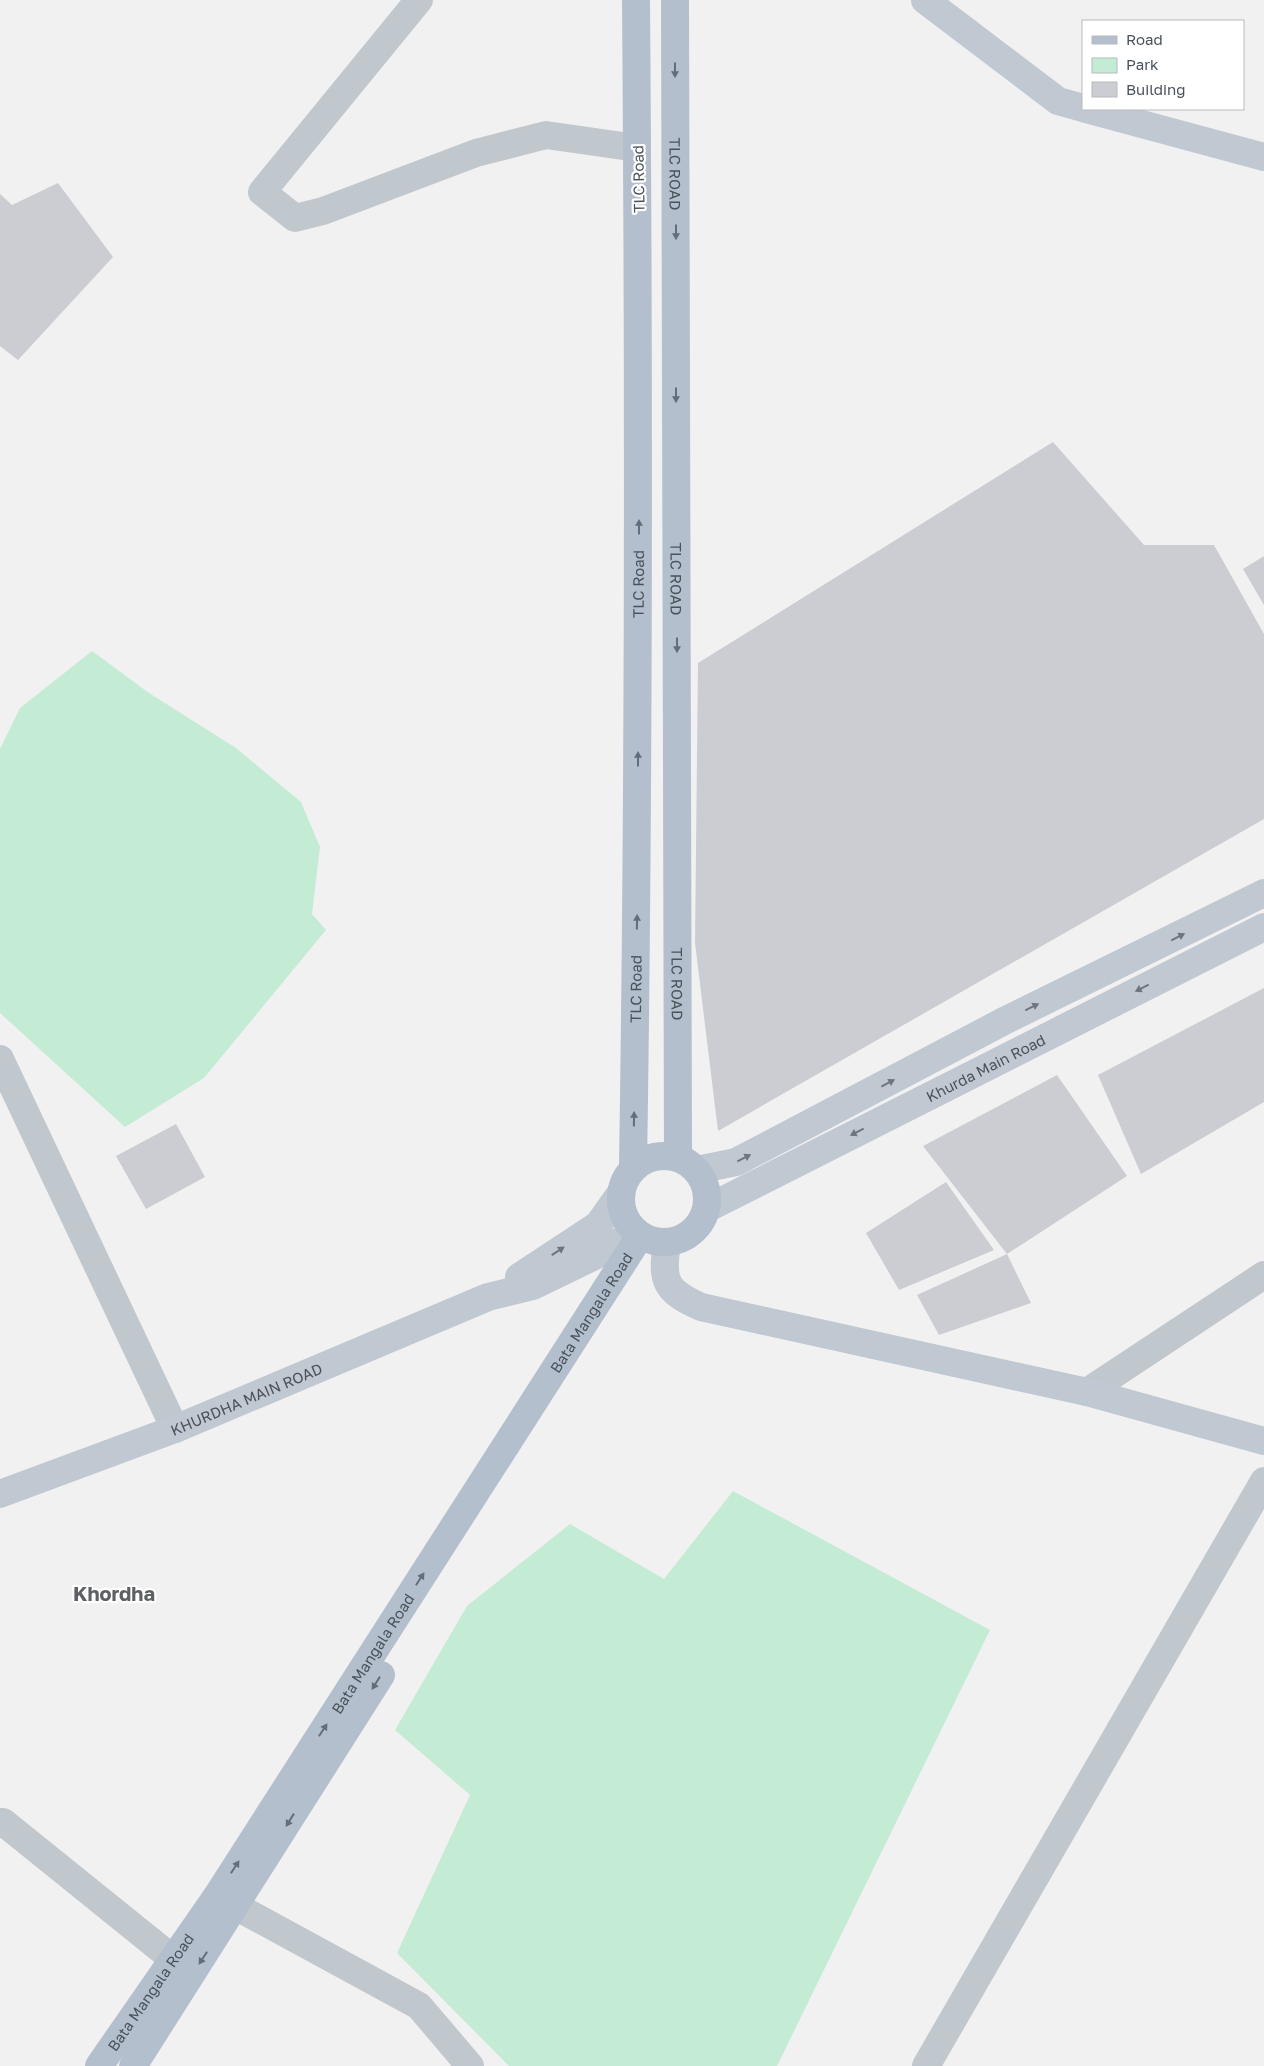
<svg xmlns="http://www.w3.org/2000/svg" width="1264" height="2066" viewBox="0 0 1264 2066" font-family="'Golos Text',sans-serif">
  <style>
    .green { fill: #c4ebd4 }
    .building { fill: #cbcdd2 }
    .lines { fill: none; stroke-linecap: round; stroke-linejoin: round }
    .street { stroke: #c0c7cd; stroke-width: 28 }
    .secondary { stroke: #c0c8d2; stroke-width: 28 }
    .primary { stroke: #b3bfcc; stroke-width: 28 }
    .oneway { fill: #646e78 }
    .oneway2 { fill: #6d767f }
    .labels { text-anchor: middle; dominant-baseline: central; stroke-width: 4.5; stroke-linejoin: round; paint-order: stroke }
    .street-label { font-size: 15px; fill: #4a535c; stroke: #fff }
    .district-label { font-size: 20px; font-weight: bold; fill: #5e6164; stroke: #fff }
  </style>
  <rect width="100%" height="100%" fill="#f2f1f1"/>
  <g class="green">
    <path d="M92 651 149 693 236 748 301 802 320 847 312 914 326 930 204 1078 125 1127 0 1013V749L20 708Z"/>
    <path d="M733 1491 990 1630 777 2066H509L397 1953 470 1795 395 1730 467 1606 570 1524 664 1579Z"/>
  </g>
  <g class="building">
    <path d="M58 183 113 257 18 360 0 346V194L12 205Z"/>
    <path d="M1053 442 1144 545H1214L1264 634V819L718 1131 695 943 698 663Z"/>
    <path d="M1264 556V605L1243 569Z"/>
    <path d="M1264 988V1102L1141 1174 1098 1075Z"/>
    <path d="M1057 1075 1127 1176 1007 1254 923 1146Z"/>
    <path d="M176 1124 205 1177 146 1209 116 1156Z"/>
    <path d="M946 1182 994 1250 899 1290 866 1233Z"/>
    <path d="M1007 1254 1031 1303 939 1335 917 1295Z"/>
  </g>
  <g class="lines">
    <g class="street">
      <path d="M419 0 262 192 295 218 323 211 476 153 546 135 637 148"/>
      <path d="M0 1059 175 1429"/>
      <path d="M1087 1392 1264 1275"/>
      <path d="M0 1822H3L173 1959"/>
      <path d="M217 1896 419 2006 470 2066"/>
      <path d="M926 2066 1264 1481"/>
    </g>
    <g class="secondary">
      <path d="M925 0 1058 101 1083 108"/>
      <path d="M1086 109 1264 157"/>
      <path d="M697 1170 736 1162 1006 1020 1264 893"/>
      <path id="s1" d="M708 1208 1264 927"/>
      <path d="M667 1243C661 1281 665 1291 701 1307L1087 1392 1264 1441"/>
      <path d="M519 1277 598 1225 620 1194"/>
      <path id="s2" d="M0 1494 175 1429 488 1297 533 1286 603 1252 635 1231"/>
    </g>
    <g class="primary">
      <path id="s3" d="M675 0 678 1157"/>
      <circle cx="664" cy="1199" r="43"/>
      <path id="s4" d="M633 1168C639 778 639 389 636 0"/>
      <path id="s5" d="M99 2066 217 1896 640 1236"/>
      <path d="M133 2066 381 1675"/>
    </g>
  </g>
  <defs><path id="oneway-solid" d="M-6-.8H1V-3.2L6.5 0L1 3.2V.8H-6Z" transform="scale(1.25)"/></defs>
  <g class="oneway">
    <use href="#oneway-solid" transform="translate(675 70) rotate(90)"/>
    <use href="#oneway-solid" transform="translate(676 232) rotate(90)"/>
    <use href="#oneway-solid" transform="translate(676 395) rotate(90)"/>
    <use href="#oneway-solid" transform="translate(639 527) rotate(-90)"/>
    <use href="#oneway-solid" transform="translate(677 645) rotate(90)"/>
    <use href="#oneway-solid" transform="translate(638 759) rotate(-90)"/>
    <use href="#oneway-solid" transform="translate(637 922) rotate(-89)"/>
    <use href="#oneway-solid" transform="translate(634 1119) rotate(-89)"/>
    <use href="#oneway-solid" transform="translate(420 1579) rotate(-57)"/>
    <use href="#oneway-solid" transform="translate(376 1683) rotate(122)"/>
    <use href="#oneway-solid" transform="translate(323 1730) rotate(-57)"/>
    <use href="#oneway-solid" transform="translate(290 1820) rotate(122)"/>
    <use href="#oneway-solid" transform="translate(235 1867) rotate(-57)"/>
    <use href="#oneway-solid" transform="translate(203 1958) rotate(123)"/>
  </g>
  <g class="oneway2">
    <use href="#oneway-solid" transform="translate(1178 937) rotate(-27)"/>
    <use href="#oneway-solid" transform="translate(1142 988) rotate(153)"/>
    <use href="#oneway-solid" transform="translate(1032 1007) rotate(-26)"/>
    <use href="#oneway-solid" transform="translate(888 1083) rotate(-28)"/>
    <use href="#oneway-solid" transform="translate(857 1132) rotate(153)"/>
    <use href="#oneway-solid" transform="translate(744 1158) rotate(-27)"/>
    <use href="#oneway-solid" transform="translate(558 1251) rotate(-33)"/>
  </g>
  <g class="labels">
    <g class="street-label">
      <text stroke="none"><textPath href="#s3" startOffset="174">TLC ROAD</textPath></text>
      <text transform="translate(638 179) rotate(-91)">TLC Road</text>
      <text stroke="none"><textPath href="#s3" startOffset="579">TLC ROAD</textPath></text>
      <text stroke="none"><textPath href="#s4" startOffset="584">TLC Road</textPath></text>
      <text stroke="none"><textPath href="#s3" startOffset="984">TLC ROAD</textPath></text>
      <text stroke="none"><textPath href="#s4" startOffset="179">TLC Road</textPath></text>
      <text stroke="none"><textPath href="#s1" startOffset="311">Khurda Main Road</textPath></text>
      <text stroke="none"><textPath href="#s5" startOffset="900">Bata Mangala Road</textPath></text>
      <text stroke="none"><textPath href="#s2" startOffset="264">KHURDHA MAIN ROAD</textPath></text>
      <text stroke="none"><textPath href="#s5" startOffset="495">Bata Mangala Road</textPath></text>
      <text stroke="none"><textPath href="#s5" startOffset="90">Bata Mangala Road</textPath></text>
    </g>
    <g class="district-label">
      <text x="114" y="1593">Khordha</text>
    </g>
  </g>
  <rect x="1082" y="20" width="162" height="90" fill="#ffffff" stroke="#b7babe"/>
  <rect x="1092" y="36" width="25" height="8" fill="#b3bfcc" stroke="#b7babe"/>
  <text x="1126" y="45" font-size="15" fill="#4a535c">Road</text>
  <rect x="1092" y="58" width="25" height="15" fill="#c4ebd4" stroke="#b7babe"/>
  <text x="1126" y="70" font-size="15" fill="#4a535c">Park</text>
  <rect x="1092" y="82" width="25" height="15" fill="#cbcdd2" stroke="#b7babe"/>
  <text x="1126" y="95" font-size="15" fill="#4a535c">Building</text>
</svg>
